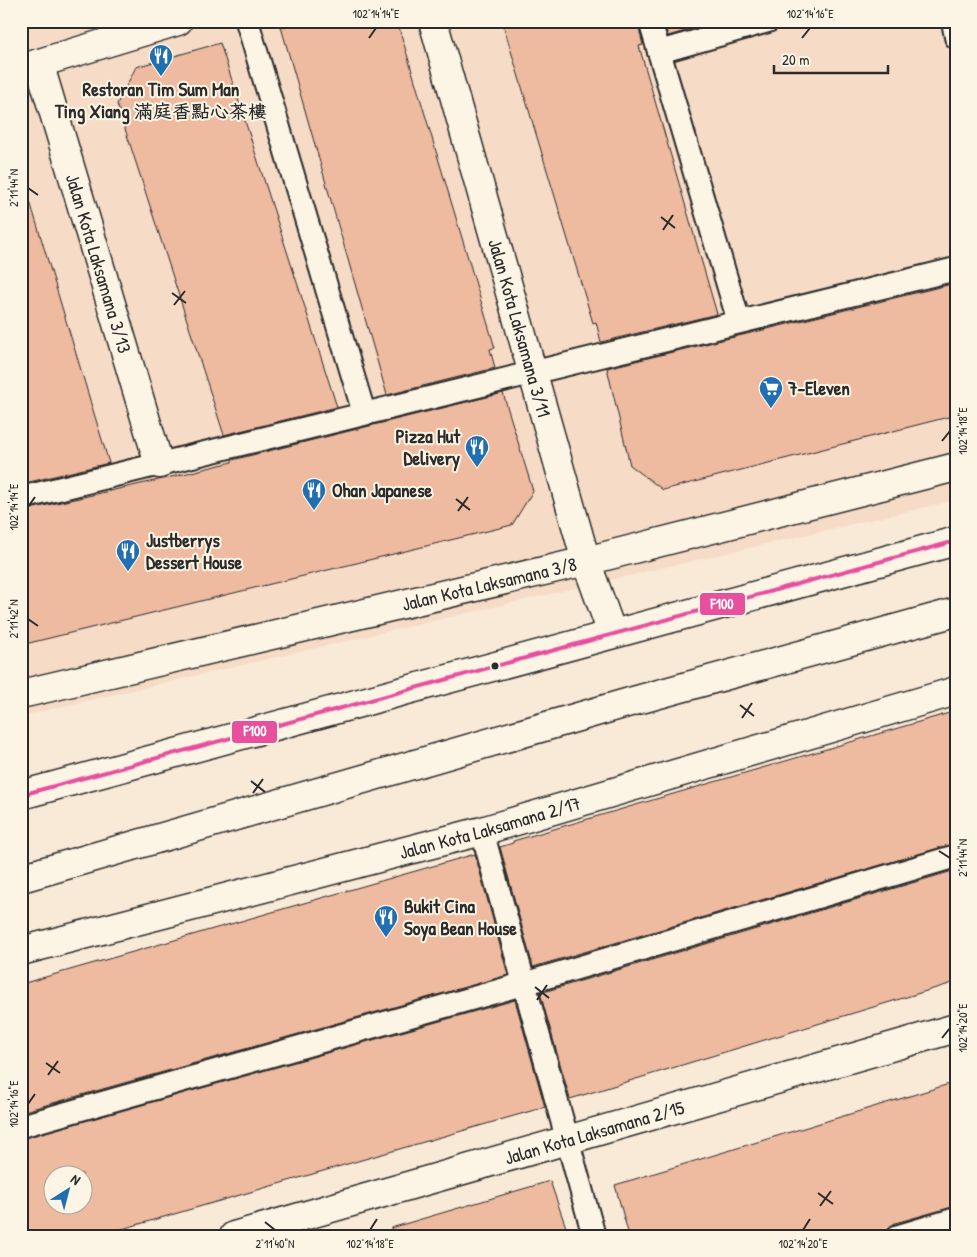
<svg xmlns="http://www.w3.org/2000/svg" width="977" height="1257" viewBox="0 0 977 1257" font-family="'Patrick Hand','LXGW WenKai TC',sans-serif">
  <style>
    .built { fill: #f6dbc6 }
    .building { fill: #eebaa0; stroke: #2b2b2b; fill-rule: evenodd }
    .lines { fill: none; stroke-linecap: round; stroke-linejoin: round }
    .service-casing { stroke: #2b2b2b; stroke-width: 26 }
    .minor-casing { stroke: #2b2b2b; stroke-width: 31 }
    .secondary-casing { stroke: #2b2b2b; stroke-width: 31 }
    .service { stroke: #fcf5e5; stroke-width: 22 }
    .minor { stroke: #fcf5e5; stroke-width: 28 }
    .secondary { stroke: #fcf5e5; stroke-width: 28 }
    .bus-1-casing { stroke: #fcf5e5; stroke-width: 8 }
    .bus-1 { stroke: #e6509d; stroke-width: 4 }
    .ticks { fill: none; stroke: #2b2b2b; stroke-width: 2 }
    .bus-dot { fill: #2b2b2b; stroke: #fcf5e5; stroke-width: 2 }
    .labels { text-anchor: middle; dominant-baseline: central; stroke-width: 4; stroke-linejoin: round; paint-order: stroke }
    .poi-label { font-size: 19px; font-weight: bold; fill: #2b2b2b; stroke: #fcf5e5; text-anchor: start }
    .street-label { font-size: 19px; fill: #2b2b2b; stroke: #fcf5e5 }
    .line-badge { stroke: #fcf5e5; stroke-width: 2 }
    .badge-label { font-size: 14px; text-anchor: middle; font-weight: bold; fill: #fff }
    .neatline { fill: none; stroke: #2b2b2b; stroke-width: 2 }
    .ticks-label { font-size: 12px; text-anchor: middle; fill: #2b2b2b }
  </style>
  <rect width="100%" height="100%" fill="#f9e9d7"/>
  <filter id="ink" filterUnits="userSpaceOnUse"><feTurbulence type="fractalNoise" baseFrequency=".02" numOctaves="2"/><feDisplacementMap in="SourceGraphic" scale="10" xChannelSelector="R" yChannelSelector="G"/><feConvolveMatrix kernelMatrix="1 2 1 2 8 2 1 2 1" color-interpolation-filters="sRGB"/></filter>
  <g filter="url(#ink)">
    <path class="built" d="M27 21H956V500L21 716V23Z"/>
    <g class="building">
      <path d="M306 21H397L495 348 490 349 495 368 387 395 281 27Z"/>
      <path d="M502 21H637L643 45 639 46 717 314 601 342 596 322 593 323Z"/>
      <path d="M664 21H695L696 28 668 36Z"/>
      <path d="M220 43 337 407 224 435 117 104 136 67Z"/>
      <path d="M29 198 109 463 21 484V199Z"/>
      <path d="M956 283V415L663 490 630 465 607 368Z"/>
      <path d="M503 393 533 491 512 525 21 645V511L163 479 232 462V460Z"/>
      <path d="M956 711V843L533 967 500 847 513 843V841Z"/>
      <path d="M475 854 508 975 21 1112V984Z"/>
      <path d="M956 870V982L570 1099 540 993Z"/>
      <path d="M515 1000 545 1107 98 1236H21V1139ZM52 1174H82V1204H52Z"/>
      <path d="M956 1082V1206L895 1223 889 1227 886 1236H629L615 1185Z"/>
      <path d="M550 1181 569 1236H392L391 1228Z"/>
    </g>
    <g class="lines">
      <g class="service-casing">
        <g id="service">
          <path d="M247 21 364 413"/>
          <path d="M650 21 739 322"/>
          <path d="M953 21 956 37"/>
          <path d="M659 52 768 21"/>
          <path d="M21 498 956 269"/>
          <path d="M482 831 594 1236"/>
          <path d="M21 1126 523 984 956 856"/>
          <path d="M899 1236 956 1219"/>
        </g>
      </g>
      <g class="minor-casing">
        <g id="minor">
          <path id="s1" d="M433 21 586 561 612 633"/>
          <path id="s2" d="M39 63 159 464"/>
          <path d="M23 68 178 21"/>
          <path id="s3" d="M21 694 586 561 956 467"/>
          <path id="s4" d="M21 951 482 831 956 691"/>
          <path id="s5" d="M234 1236 956 1028"/>
        </g>
      </g>
      <g class="secondary-casing">
        <g id="secondary">
          <path d="M21 795 956 541"/>
          <path d="M21 878 630 702 956 612"/>
        </g>
      </g>
      <use href="#service" class="service"/>
      <use href="#minor" class="minor"/>
      <use href="#secondary" class="secondary"/>
      <g class="bus-1-casing">
        <path id="bus-1" d="M21 795 956 541"/>
      </g>
      <use href="#bus-1" class="bus-1"/>
    </g>
  </g>
  <path class="ticks" d="M369 38 376 28M802 38 810 28M28 188 38 195M661 217 675 228M663 230 673 215M172 293 186 303M174 305 185 291M942 441 950 431M456 499 470 510M28 507 35 497M458 511 468 497M28 619 38 626M740 705 754 716M742 718 752 703M251 781 265 792M253 793 263 779M939 851 950 858M535 987 549 998M537 1000 547 985M942 1038 950 1028M46 1063 60 1073M48 1075 58 1061M28 1104 35 1094M818 1193 833 1204M820 1206 831 1191M265 1222 275 1230M370 1230 377 1219M803 1230 810 1219"/>
  <defs>
    <g id="restaurant-pin" transform="scale(1.25)"><path d="M0 17L-7.5 6A9.5 9.5 0 1 1 7.5 6Z" fill="#1f6fb2" stroke="#fcf5e5"/><path d="M-5-6h1v4h1v-4h1v4h1v-4h1v5L-1.5 .5V6h-2V.5L-5-1ZM5-6V6H3V1.5H1.5Q1.5-4 5-6Z" fill="#fff"/></g>
    <g id="supermarket-pin" transform="scale(1.25)"><path d="M0 17L-7.5 6A9.5 9.5 0 1 1 7.5 6Z" fill="#1f6fb2" stroke="#fcf5e5"/><path d="M-6-5.5h2.5l.6 2H6L4.5 2H-2.5L-4.4-4H-6ZM-1.5 3.2a1.3 1.3 0 1 0 .1 0ZM3 3.2a1.3 1.3 0 1 0 .1 0Z" fill="#fff"/></g>
  </defs>
  <g fill-rule="evenodd">
    <use href="#restaurant-pin" x="161" y="56"/>
    <use href="#supermarket-pin" x="771" y="388"/>
    <use href="#restaurant-pin" x="477" y="447"/>
    <use href="#restaurant-pin" x="314" y="490"/>
    <use href="#restaurant-pin" x="128" y="551"/>
    <use href="#restaurant-pin" x="386" y="917"/>
  </g>
  <circle class="bus-dot" cx="495" cy="666" r="4.5"/>
  <g class="labels">
    <g class="poi-label">
      <text x="161" y="89" text-anchor="middle">Restoran Tim Sum Man<tspan x="161" dy="22">Ting Xiang 滿庭香點心茶樓</tspan></text>
      <text x="788" y="388">7-Eleven</text>
      <text x="460" y="436" text-anchor="end">Pizza Hut<tspan x="460" dy="22">Delivery</tspan></text>
      <text x="332" y="490">Ohan Japanese</text>
      <text x="146" y="540">Justberrys<tspan x="146" dy="22">Dessert House</tspan></text>
      <text x="404" y="906">Bukit Cina<tspan x="404" dy="22">Soya Bean House</tspan></text>
    </g>
    <g class="street-label">
      <text stroke="none"><textPath href="#s2" startOffset="209">Jalan Kota Laksamana 3/13</textPath></text>
      <text stroke="none"><textPath href="#s1" startOffset="319">Jalan Kota Laksamana 3/11</textPath></text>
      <text stroke="none"><textPath href="#s3" startOffset="481">Jalan Kota Laksamana 3/8</textPath></text>
      <text stroke="none"><textPath href="#s4" startOffset="485">Jalan Kota Laksamana 2/17</textPath></text>
      <text stroke="none"><textPath href="#s5" startOffset="375">Jalan Kota Laksamana 2/15</textPath></text>
    </g>
  </g>
  <g class="line-badge">
    <rect x="699" y="592" width="47" height="24" rx="5" fill="#e6509d"/>
    <rect x="231" y="720" width="47" height="24" rx="5" fill="#e6509d"/>
  </g>
  <g class="badge-label">
    <text x="722" y="609">F100</text>
    <text x="255" y="736">F100</text>
  </g>
  <rect width="977" height="1257" fill="none" stroke="#fcf5e5" stroke-width="55"/>
  <g transform="translate(68 1190) rotate(36)"><circle r="24" fill="#fcf5e5" stroke="#a8a49b"/>
  <path d="M0-4L9 19L0 12L-9 19Z" fill="#1f6fb2"/>
  <text y="-8" font-size="14" font-weight="bold" text-anchor="middle" fill="#2b2b2b">N</text>
  </g>
  <path d="M774 65v8h114v-8" fill="none" stroke="#2b2b2b" stroke-width="2.5"/>
  <text x="782" y="65" font-size="15" fill="#2b2b2b" stroke="#fcf5e5" stroke-width="4" paint-order="stroke">20 m</text>
  <rect x="28" y="28" width="922" height="1202" class="neatline"/>
  <g class="ticks-label">
    <text x="376" y="18">102°14'14"E</text>
    <text x="810" y="18">102°14'16"E</text>
    <text transform="translate(14 188) rotate(-90)" y="4">2°11'44"N</text>
    <text transform="translate(963 431) rotate(-90)" y="4">102°14'18"E</text>
    <text transform="translate(14 507) rotate(-90)" y="4">102°14'14"E</text>
    <text transform="translate(14 619) rotate(-90)" y="4">2°11'42"N</text>
    <text transform="translate(963 858) rotate(-90)" y="4">2°11'44"N</text>
    <text transform="translate(963 1028) rotate(-90)" y="4">102°14'20"E</text>
    <text transform="translate(14 1104) rotate(-90)" y="4">102°14'16"E</text>
    <text x="275" y="1248">2°11'40"N</text>
    <text x="370" y="1248">102°14'18"E</text>
    <text x="803" y="1248">102°14'20"E</text>
  </g>
</svg>
